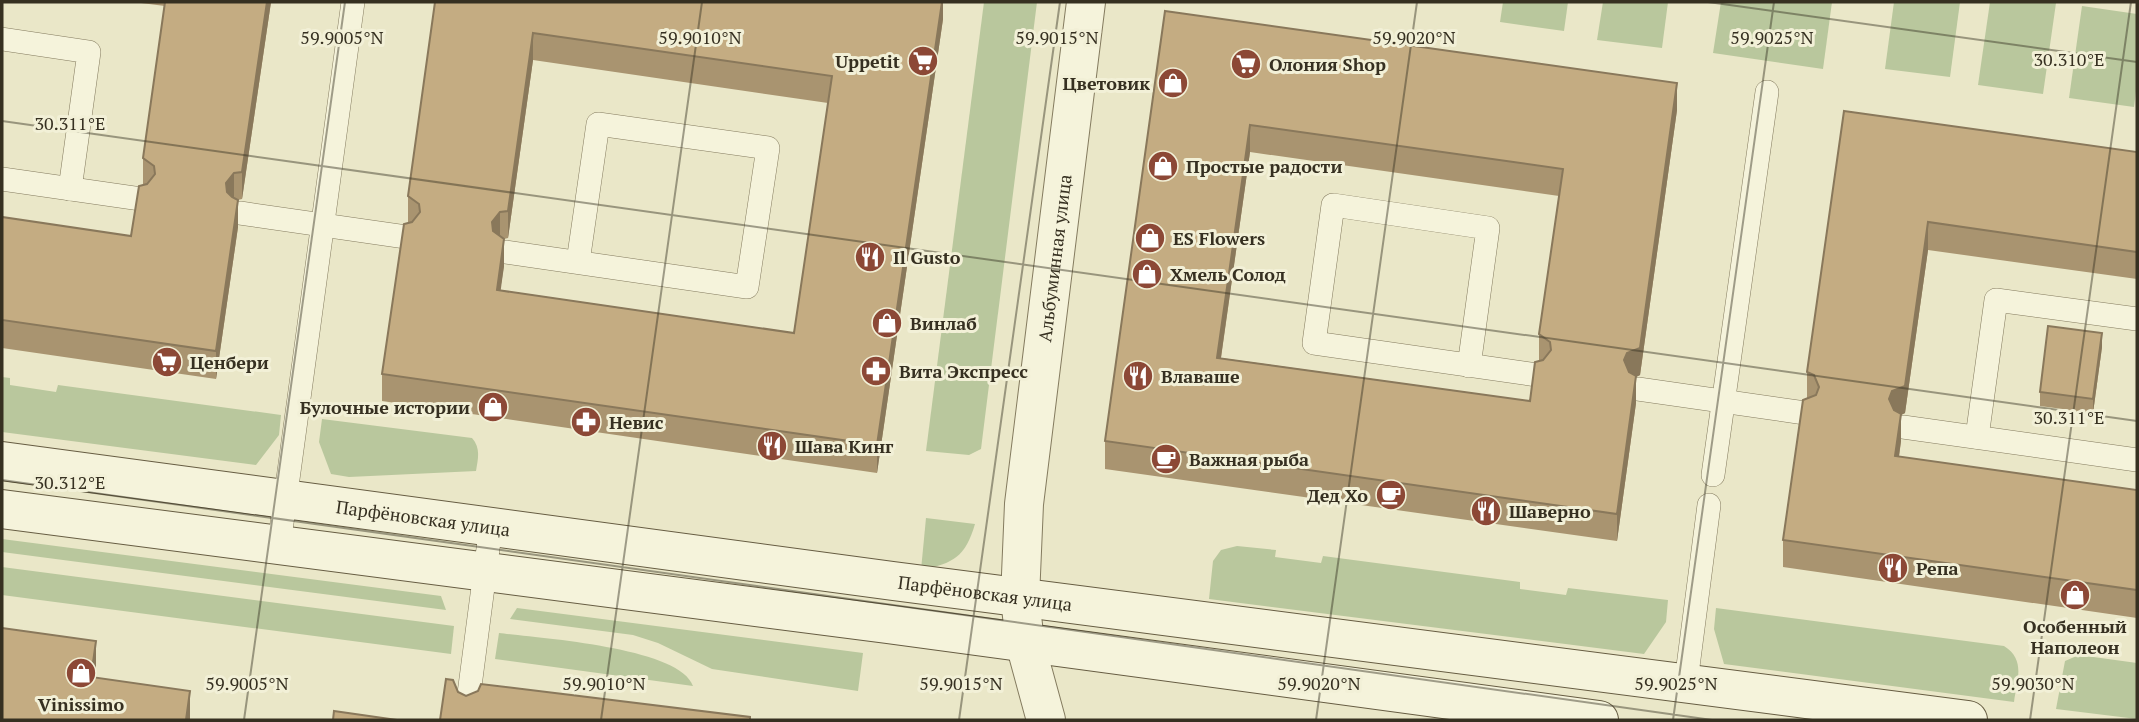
<svg xmlns="http://www.w3.org/2000/svg" width="2139" height="722" viewBox="0 0 2139 722" font-family="'PT Serif',serif">
  <style>
    .green { fill: #b9c79d }
    .lines { fill: none; stroke-linecap: round; stroke-linejoin: round }
    .lane-casing { stroke: #847b5f; stroke-width: 24 }
    .street-casing { stroke: #847b5f; stroke-width: 40 }
    .secondary-casing { stroke: #665c42; stroke-width: 40 }
    .lane { stroke: #f5f3db; stroke-width: 23 }
    .street { stroke: #f5f3db; stroke-width: 38 }
    .secondary { stroke: #f5f3db; stroke-width: 38 }
    .wall { fill: #a99470; fill-rule: evenodd }
    .shaded-wall { fill: #89785b }
    .building { fill: #c4ac82; stroke: #89785b; stroke-width: 2; fill-rule: evenodd }
    .ticks { fill: none; stroke: #363021; stroke-width: 2; stroke-opacity: 0.45 }
    .labels { text-anchor: middle; dominant-baseline: central; stroke-width: 6; stroke-linejoin: round; paint-order: stroke }
    .poi-label { font-size: 18px; font-weight: bold; fill: #363021; stroke: #f2f0d7; text-anchor: start }
    .street-label { font-size: 18px; fill: #363021; stroke: #f2f0d7 }
    .ticks-label { font-size: 18px; text-anchor: middle; fill: #363021; stroke: #f2f0d7; stroke-width: 6; stroke-linejoin: round; paint-order: stroke }
  </style>
  <rect width="100%" height="100%" fill="#eae7c8"/>
  <g class="green">
    <path d="M984 2H1037L981 449 969 455 926 451Z"/>
    <path d="M1503 2H1568L1564 31 1500 22Z"/>
    <path d="M1603 2H1668L1662 48 1597 40Z"/>
    <path d="M1721 2H1832L1823 69 1713 53Z"/>
    <path d="M1894 2H1960L1950 77 1885 69Z"/>
    <path d="M1990 2 2056 3 2043 94 1978 85Z"/>
    <path d="M2082 6 2137 14V83L2134 107 2069 98Z"/>
    <path d="M2 377 10 378V385L56 392 58 385 281 415 279 435 256 465 2 432Z"/>
    <path d="M322 419 472 438C481 448 478 459 476 471L349 477 331 474 319 442Z"/>
    <path d="M926 518 975 524C965 557 954 563 921 570Z"/>
    <path d="M2 539 441 596 446 610 2 552Z"/>
    <path d="M1237 546 1276 550 1275 557 1321 563 1323 556 1520 582V589L1566 595 1568 588 1668 600 1666 622 1644 654 1209 599 1213 561 1221 550Z"/>
    <path d="M2 567 454 626 451 654 2 595Z"/>
    <path d="M517 608 863 653 858 691 712 669 658 643 633 635 510 619Z"/>
    <path d="M1716 608 2004 646C2026 660 2017 679 2014 702L1724 664 1714 629Z"/>
    <path d="M499 633C537 638 680 647 693 686L495 659Z"/>
    <path d="M2079 655 2137 663V719L2056 709 2065 661Z"/>
  </g>
  <g class="lines">
    <g class="lane-casing">
      <g id="lane">
        <path d="M2 39 89 52 70 189"/>
        <path d="M2 179 141 199"/>
        <path d="M240 213 406 237"/>
        <path d="M506 252 747 287 768 148 598 124 578 262"/>
        <path d="M1469 366 1488 228 1333 205 1314 343 1537 375"/>
        <path d="M1638 389 1805 413"/>
        <path d="M1903 427 2137 460"/>
        <path d="M1977 437 1996 300 2137 319"/>
        <path d="M1713 475 1767 92"/>
        <path d="M279 545 353 2"/>
        <path d="M1686 682 1709 505"/>
        <path d="M467 709 491 526"/>
      </g>
    </g>
    <g class="street-casing">
      <g id="street">
        <path id="s1" d="M1046 720 1025 643 1020 598 1024 504 1086 2"/>
      </g>
    </g>
    <g class="secondary-casing">
      <g id="secondary">
        <path id="s2" d="M2 461 893 581 1968 720"/>
        <path d="M2 509 887 624 1599 720"/>
      </g>
    </g>
    <use href="#lane" class="lane"/>
    <use href="#street" class="street"/>
    <use href="#secondary" class="secondary"/>
  </g>
  <g class="wall">
    <path d="M133 2H271L242 199 238 200V227L216 379 2 348V217L131 236 143 185V158L165 6Z"/>
    <path d="M435 2H943V19L877 473 382 401V374L408 223V196ZM533 60 828 103 794 333 500 290 504 266V239L508 238Z"/>
    <path d="M1165 11 1677 110 1640 375 1636 377V403L1617 541 1105 469V441ZM1250 152 1559 196 1539 334V361L1530 401 1221 358Z"/>
    <path d="M1844 111 2137 152V279L1928 250 1905 413 1901 415V441L1899 457 2137 490V618L1783 567V540L1807 398V372Z"/>
    <path d="M2102 347 2093 413 2040 406V392Z"/>
  </g>
  <g class="shaded-wall">
    <path d="M267 2H271L242 199V172Z"/>
    <path d="M942 2H943V19L877 473V445Z"/>
    <path d="M533 33V60L508 238V211Z"/>
    <path d="M1677 83V110L1640 375 1636 377V403L1617 541V514L1627 380 1624 360 1627 353Z"/>
    <path d="M1250 125V152L1217 385V358Z"/>
    <path d="M234 173V200L226 210V183Z"/>
    <path d="M238 200V227L216 379V351Z"/>
    <path d="M500 212V239L492 249V222Z"/>
    <path d="M1928 222V250L1905 413 1901 415V441L1895 483 1892 418 1889 399 1892 391Z"/>
    <path d="M504 239V266L497 317V290Z"/>
    <path d="M2102 333V347L2093 413V399Z"/>
    <path d="M96 641V668L91 705V677Z"/>
    <path d="M190 691V720H186Z"/>
  </g>
  <g class="building">
    <path d="M165 2H267L242 172 234 173 226 183 227 192 232 197 238 200 216 351 2 320V217L131 236 139 186 147 184 155 174 154 166 143 158Z"/>
    <path d="M435 2H942L877 445 382 374 404 224 412 222 420 212 419 204 408 196ZM533 33 832 76 794 333 497 290 504 239 493 231 492 222 500 212 508 211Z"/>
    <path d="M1165 11 1677 83 1640 348 1627 353 1624 360 1629 372 1636 376 1617 514 1105 441ZM1250 125 1563 169 1539 334 1550 342 1551 350 1543 360 1535 362 1530 401 1217 358Z"/>
    <path d="M1844 111 2137 152V252L1928 222 1905 386 1892 391 1889 399 1894 410 1901 414 1895 456 2137 490V590L1783 540 1803 400 1816 395 1819 387 1814 375 1807 372Z"/>
    <path d="M2048 326 2102 333 2093 399 2040 392Z"/>
    <path d="M2 628 96 641 91 677 190 691 186 720H2Z"/>
    <path d="M446 679 453 680 458 692 466 696 478 691 481 684 750 717V720H440Z"/>
    <path d="M334 711 397 720H333Z"/>
  </g>
  <path class="ticks" d="M1708 2 2137 62M2 121 2137 421M2 480 1712 720M244 720 345 2M601 720 702 2M959 720 1060 2M1316 720 1417 2M1673 720 1774 2M2030 720 2131 2"/>
  <defs>
    <g id="supermarket-disc" transform="scale(1.575)"><circle r="9.5" fill="#8c4836" stroke="#f2f0d7"/><path d="M-6-5.5h2.5l.6 2H6L4.5 2H-2.5L-4.4-4H-6ZM-1.5 3.2a1.3 1.3 0 1 0 .1 0ZM3 3.2a1.3 1.3 0 1 0 .1 0Z" fill="#fff"/></g>
    <g id="shop-disc" transform="scale(1.575)"><circle r="9.5" fill="#8c4836" stroke="#f2f0d7"/><path d="M-5-2.5h2.3a2.7 3.5 0 0 1 5.4 0H5L5.5 6h-11ZM-1.5-2.5h3a1.5 2.3 0 0 0-3 0Z" fill="#fff"/></g>
    <g id="restaurant-disc" transform="scale(1.575)"><circle r="9.5" fill="#8c4836" stroke="#f2f0d7"/><path d="M-5-6h1v4h1v-4h1v4h1v-4h1v5L-1.5 .5V6h-2V.5L-5-1ZM5-6V6H3V1.5H1.5Q1.5-4 5-6Z" fill="#fff"/></g>
    <g id="pharmacy-disc" transform="scale(1.575)"><circle r="9.5" fill="#8c4836" stroke="#f2f0d7"/><path d="M-2-6h4v4h4v4h-4v4h-4v-4h-4v-4h4Z" fill="#fff"/></g>
    <g id="cafe-disc" transform="scale(1.575)"><circle r="9.5" fill="#8c4836" stroke="#f2f0d7"/><path d="M-5.5-4.5H6V0H3Q3 3.5 0 3.5H-2.5Q-5.5 3.5-5.5 0ZM3-3.2v2h1.7v-2ZM-6 4.5H4V6H-6Z" fill="#fff"/></g>
  </defs>
  <g fill-rule="evenodd">
    <use href="#supermarket-disc" x="923" y="61"/>
    <use href="#supermarket-disc" x="1246" y="64"/>
    <use href="#shop-disc" x="1173" y="83"/>
    <use href="#shop-disc" x="1163" y="166"/>
    <use href="#shop-disc" x="1150" y="238"/>
    <use href="#restaurant-disc" x="870" y="257"/>
    <use href="#shop-disc" x="1147" y="274"/>
    <use href="#shop-disc" x="887" y="323"/>
    <use href="#supermarket-disc" x="167" y="362"/>
    <use href="#pharmacy-disc" x="876" y="371"/>
    <use href="#restaurant-disc" x="1138" y="376"/>
    <use href="#shop-disc" x="493" y="407"/>
    <use href="#pharmacy-disc" x="586" y="422"/>
    <use href="#restaurant-disc" x="772" y="446"/>
    <use href="#cafe-disc" x="1166" y="459"/>
    <use href="#cafe-disc" x="1391" y="495"/>
    <use href="#restaurant-disc" x="1486" y="511"/>
    <use href="#restaurant-disc" x="1893" y="568"/>
    <use href="#shop-disc" x="2075" y="595"/>
    <use href="#shop-disc" x="81" y="673"/>
  </g>
  <g class="labels">
    <g class="poi-label">
      <text x="900" y="61" text-anchor="end">Uppetit</text>
      <text x="1269" y="64">Олония Shop</text>
      <text x="1150" y="83" text-anchor="end">Цветовик</text>
      <text x="1186" y="166">Простые радости</text>
      <text x="1173" y="238">ES Flowers</text>
      <text x="893" y="257">Il Gusto</text>
      <text x="1170" y="274">Хмель Солод</text>
      <text x="910" y="323">Винлаб</text>
      <text x="190" y="362">Ценбери</text>
      <text x="899" y="371">Вита Экспресс</text>
      <text x="1161" y="376">Влаваше</text>
      <text x="470" y="407" text-anchor="end">Булочные истории</text>
      <text x="609" y="422">Невис</text>
      <text x="795" y="446">Шава Кинг</text>
      <text x="1189" y="459">Важная рыба</text>
      <text x="1368" y="495" text-anchor="end">Дед Хо</text>
      <text x="1509" y="511">Шаверно</text>
      <text x="1916" y="568">Репа</text>
      <text x="2075" y="626" text-anchor="middle">Особенный<tspan x="2075" dy="21">Наполеон</tspan></text>
      <text x="81" y="704" text-anchor="middle">Vinissimo</text>
    </g>
    <g class="street-label">
      <text stroke="none"><textPath href="#s1" startOffset="467">Альбуминная улица</textPath></text>
      <text stroke="none"><textPath href="#s2" startOffset="425">Парфёновская улица</textPath></text>
      <text stroke="none"><textPath href="#s2" startOffset="992">Парфёновская улица</textPath></text>
    </g>
  </g>
  <g class="ticks-label">
    <text x="342" y="44">59.9005°N</text>
    <text x="700" y="44">59.9010°N</text>
    <text x="1057" y="44">59.9015°N</text>
    <text x="1414" y="44">59.9020°N</text>
    <text x="1772" y="44">59.9025°N</text>
    <text x="2069" y="66">30.310°E</text>
    <text x="70" y="130">30.311°E</text>
    <text x="2069" y="424">30.311°E</text>
    <text x="70" y="489">30.312°E</text>
    <text x="247" y="690">59.9005°N</text>
    <text x="604" y="690">59.9010°N</text>
    <text x="961" y="690">59.9015°N</text>
    <text x="1319" y="690">59.9020°N</text>
    <text x="1676" y="690">59.9025°N</text>
    <text x="2033" y="690">59.9030°N</text>
  </g>
  <rect width="2139" height="722" fill="none" stroke="#363021" stroke-width="7"/>
</svg>
